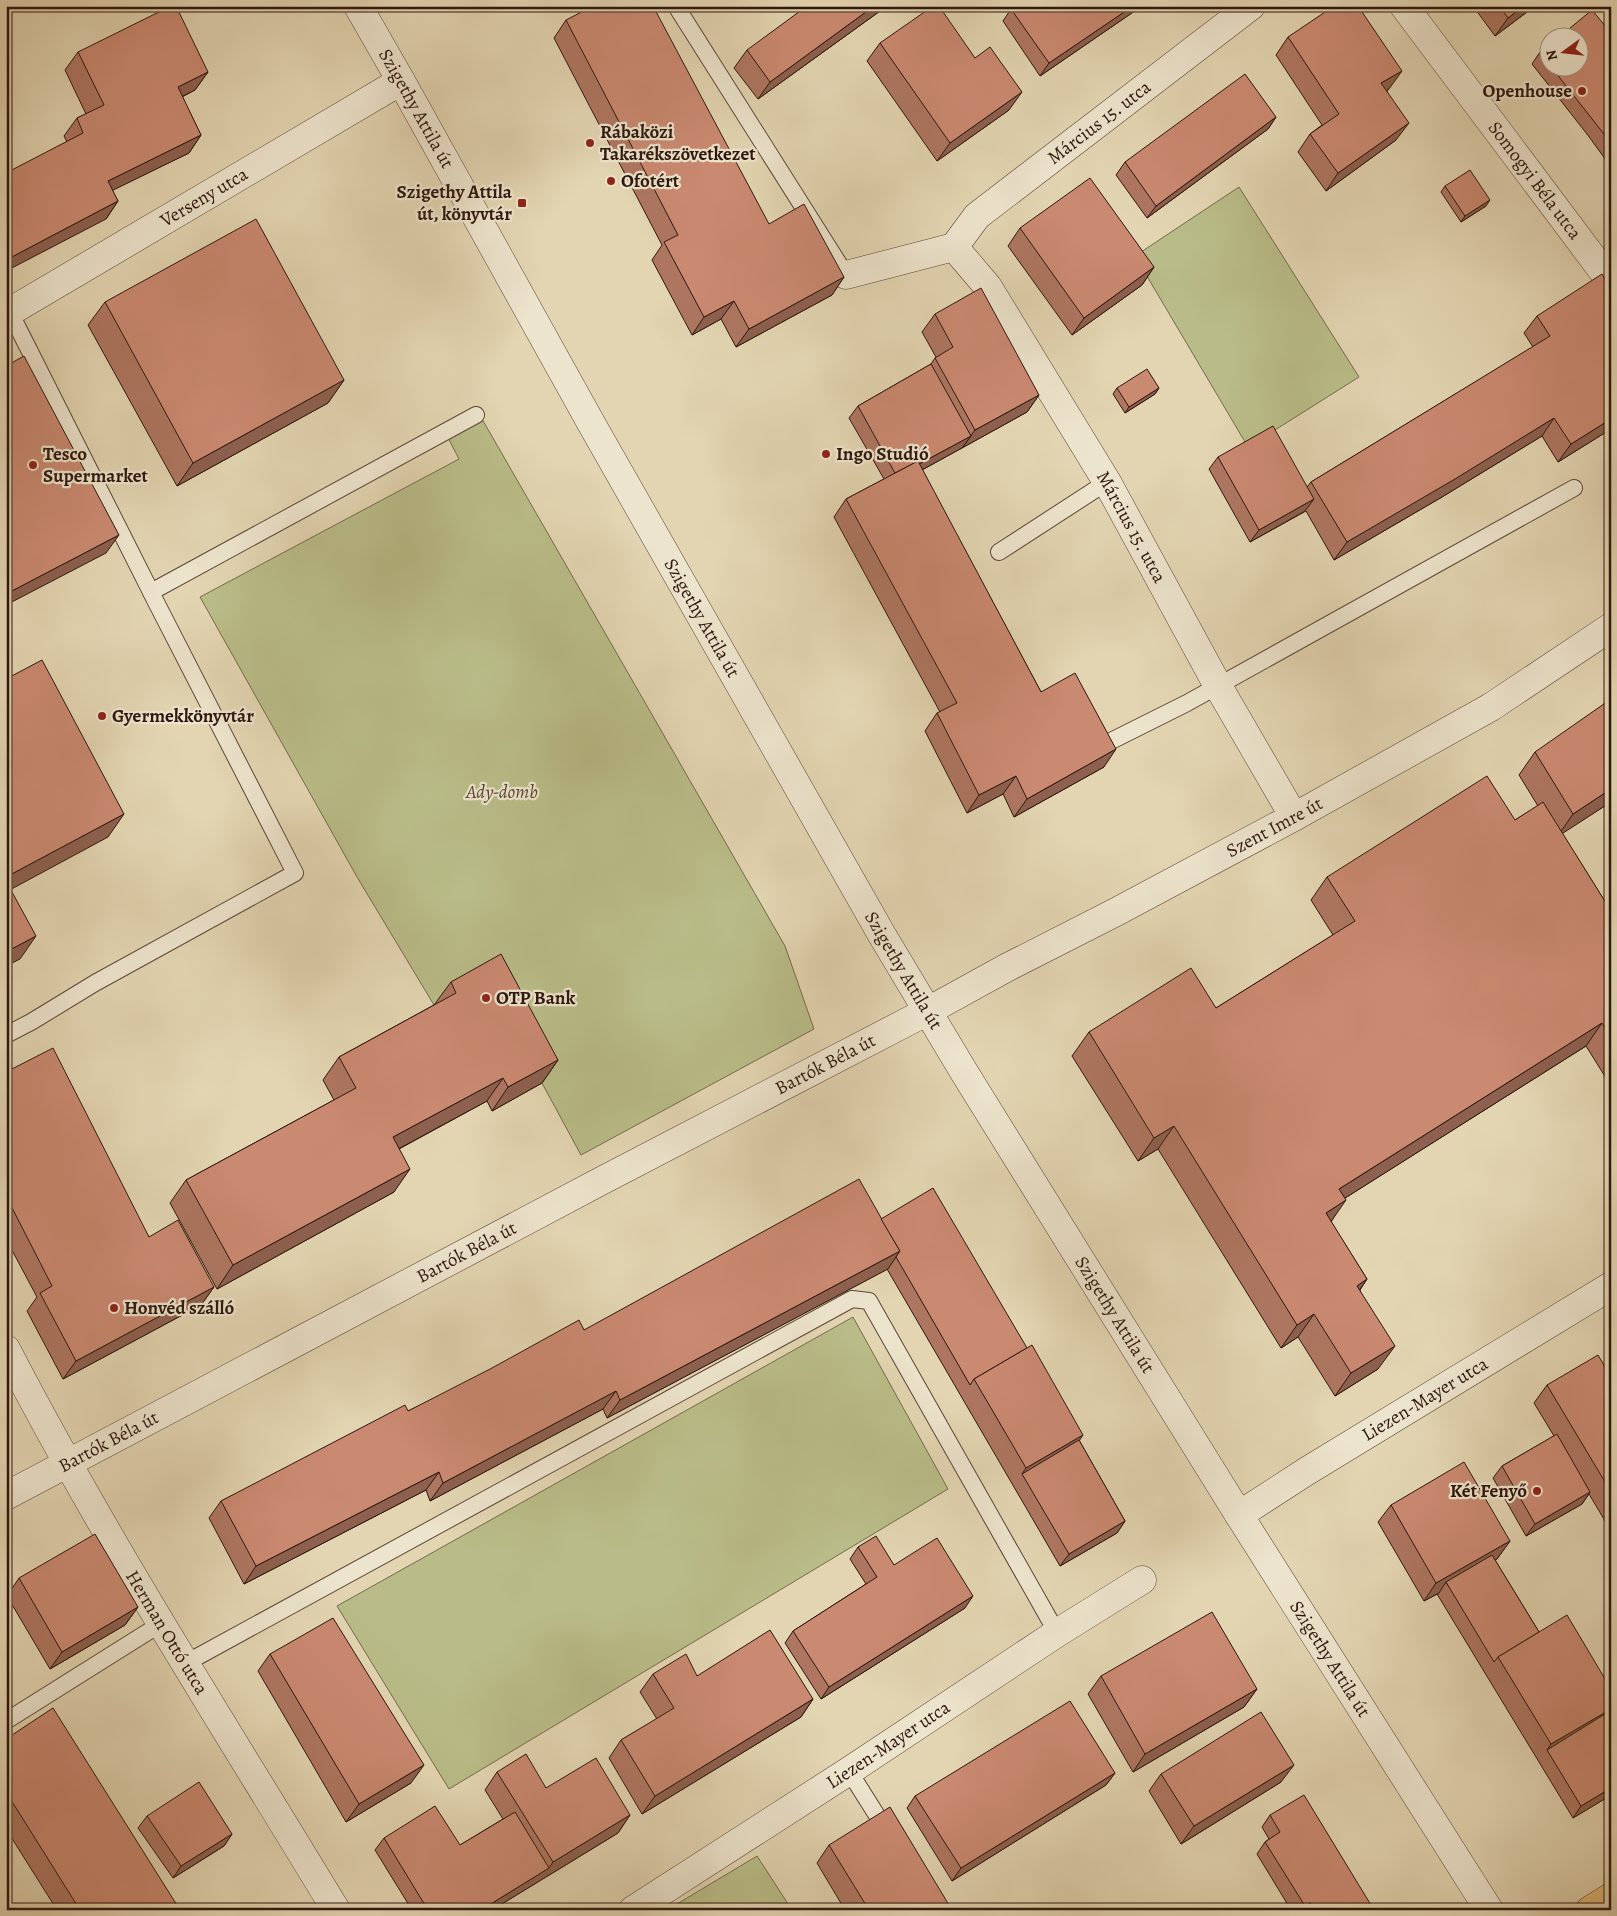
<svg xmlns="http://www.w3.org/2000/svg" width="1617" height="1916" viewBox="0 0 1617 1916" font-family="Alegreya,serif">
  <style>
    .green { fill: #b9bc88; stroke: #746a4b }
    .lines { fill: none; stroke-linecap: round; stroke-linejoin: round }
    .service-casing { stroke: #5b4637; stroke-width: 18 }
    .minor-casing { stroke: #5b4637; stroke-width: 29 }
    .tertiary-casing { stroke: #5b4637; stroke-width: 29 }
    .primary-casing { stroke: #2e170e; stroke-width: 29 }
    .service { stroke: #ede4cd; stroke-width: 16 }
    .minor { stroke: #ede4cd; stroke-width: 28 }
    .tertiary { stroke: #ede4cd; stroke-width: 28 }
    .primary { stroke: #e2ba79; stroke-width: 28 }
    .wall { fill: #ae7661; stroke: #2e170e }
    .shaded-wall { fill: #8d604f; stroke: #2e170e }
    .building { fill: #ca8971; stroke: #2e170e }
    .poi-dot { fill: #8f2418; stroke: #ede4cd; stroke-width: 2 }
    .labels { text-anchor: middle; dominant-baseline: central; stroke-width: 4.5; stroke-linejoin: round; paint-order: stroke }
    .poi-label { font-size: 19px; font-weight: bold; fill: #2e170e; stroke: #ede4cd; text-anchor: start }
    .street-label { font-size: 19px; fill: #2e170e; stroke: #ede4cd }
    .park-label { font-size: 19px; font-style: italic; fill: #584933; stroke: #ede4cd }
  </style>
  <rect width="100%" height="100%" fill="#e3d5b2"/>
  <filter id="stains"><feTurbulence type="fractalNoise" baseFrequency=".004" numOctaves="4"/><feColorMatrix values="0 0 0 0 .2 0 0 0 0 .09 0 0 0 0 .02 0 0 0 .5 -.17"/></filter>
  <radialGradient id="worn" r=".72"><stop offset=".6" stop-color="#630" stop-opacity="0"/><stop offset="1" stop-color="#630" stop-opacity=".3"/></radialGradient>
  <g class="green">
    <path d="M1239 187 1359 377 1248 447 1135 256Z"/>
    <path d="M482 419 785 946 814 1029 581 1155 485 978 434 1005 357 877 200 597 459 459 445 432Z"/>
    <path d="M853 1317 948 1489 449 1789 337 1606Z"/>
    <path d="M757 1856 792 1910H667Z"/>
  </g>
  <g class="lines">
    <g class="service-casing">
      <g id="service">
        <path d="M676 6 846 275"/>
        <path d="M999 552 1107 482"/>
        <path d="M151 592 476 415"/>
        <path d="M1109 742 1187 703 1574 488"/>
        <path d="M6 1035 31 1022 95 983 295 873 157 604 10 312"/>
        <path d="M186 1663 852 1299 869 1301 1057 1633"/>
        <path d="M6 1721 162 1623"/>
        <path d="M849 1771 888 1833"/>
      </g>
    </g>
    <g class="minor-casing">
      <g id="minor">
        <path id="s1" d="M1404 6 1611 282"/>
        <path id="s2" d="M954 247 988 287 1107 482 1218 686 1294 817"/>
        <path id="s3" d="M846 275 954 247 977 216 1251 6"/>
        <path id="s4" d="M6 314 401 81"/>
        <path id="s5" d="M6 1349C106 1542 224 1725 336 1910"/>
        <path id="s6" d="M6 1496 603 1180 928 1011 1006 968 1116 912 1294 817 1491 707 1611 627"/>
        <path id="s7" d="M1239 1515 1307 1471 1611 1286"/>
        <path id="s8" d="M633 1910 849 1771 1057 1633 1142 1580"/>
      </g>
    </g>
    <g class="tertiary-casing">
      <g id="tertiary">
        <path id="s9" d="M358 6 401 81 591 423 882 935 964 1072 1239 1515 1489 1910"/>
      </g>
    </g>
    <g class="primary-casing">
      <path id="primary" d="M1590 1910 1611 1897"/>
    </g>
    <use href="#service" class="service"/>
    <use href="#minor" class="minor"/>
    <use href="#tertiary" class="tertiary"/>
    <use href="#primary" class="primary"/>
  </g>
  <g class="wall">
    <path d="M887 6 758 99 734 68 747 50Z"/>
    <path d="M1015 6H1142L1040 76 1003 21 1011 9Z"/>
    <path d="M1473 6H1535L1495 36Z"/>
    <path d="M566 20 769 224 844 277 832 295 736 347 721 319 692 335 652 260 662 245 554 38Z"/>
    <path d="M1611 33V167L1587 134 1532 64 1540 52 1550 44V68H1580Z"/>
    <path d="M1288 37 1389 89 1387 91 1396 140 1326 191 1298 152 1310 134 1322 125 1276 55Z"/>
    <path d="M880 43 975 58 1009 110 937 161 867 61Z"/>
    <path d="M78 52 208 72 195 90 182 97 201 135 189 153 112 190 118 201 106 219 64 136 77 118 86 114 65 70Z"/>
    <path d="M1276 117 1268 129 1147 218 1116 175 1125 162Z"/>
    <path d="M1445 186 1486 206 1461 222 1441 192Z"/>
    <path d="M1020 228 1154 267 1142 285 1072 335 1008 246Z"/>
    <path d="M1611 289V429L1558 462 1542 436 1442 497 1334 560 1306 511 1250 542 1209 469 1218 457 1307 487 1311 482 1533 347 1524 333 1537 316Z"/>
    <path d="M105 302 344 380 328 403 177 486 88 325Z"/>
    <path d="M935 314 1039 395 1027 412 922 470 1041 692 1104 767 1014 817 1003 794 967 813 925 731 937 713 940 712 834 517 846 499 884 479 849 418 858 406 931 364 935 358 936 357 922 332Z"/>
    <path d="M1117 388H1159L1155 394 1125 413 1113 394Z"/>
    <path d="M1535 752 1611 802 1562 833 1611 911V1086L1586 1046 1345 1198 1331 1222 1367 1279 1360 1290 1378 1369 1335 1396 1298 1337 1281 1348 1158 1149 1138 1161 1072 1056 1089 1032 1216 1008 1333 935 1311 900 1327 877 1515 820 1538 806 1519 775Z"/>
    <path d="M451 982 558 1060 542 1083 492 1111 487 1101 399 1149 394 1192 217 1289 170 1203 186 1180 334 1100 323 1080 339 1057 434 1005Z"/>
    <path d="M6 1072 149 1237 214 1287 201 1305 63 1379 27 1311 37 1297 6 1239Z"/>
    <path d="M881 1219 1079 1440 1125 1521 1117 1533 1060 1566 887 1269 607 1418 603 1409 430 1501 426 1490 244 1584 209 1518 221 1501 408 1411 584 1330Z"/>
    <path d="M1611 1377V1531L1589 1494 1582 1504 1526 1536 1493 1478 1502 1466 1554 1436 1534 1403 1547 1385Z"/>
    <path d="M1391 1505 1510 1541 1497 1559 1495 1560 1539 1632 1611 1716 1608 1720 1611 1795 1573 1818 1437 1594 1439 1593 1424 1601 1378 1522Z"/>
    <path d="M858 1547 894 1565 965 1608 821 1699 785 1643 793 1631 866 1584 850 1559Z"/>
    <path d="M19 1578 138 1607 125 1625 50 1669 7 1596Z"/>
    <path d="M270 1654 411 1783 346 1822 258 1671Z"/>
    <path d="M653 1674 697 1676 813 1699 801 1717 642 1814 609 1758 621 1740 657 1719 640 1692Z"/>
    <path d="M1101 1676 1257 1689 1244 1707 1133 1772 1088 1694Z"/>
    <path d="M6 1739 180 1910H57L6 1829Z"/>
    <path d="M497 1772 630 1815 618 1833 492 1910H412L375 1850 384 1838 460 1845 503 1819 485 1790Z"/>
    <path d="M1115 1773 1106 1785 952 1881 907 1808 915 1796Z"/>
    <path d="M1161 1774 1281 1782 1181 1844 1149 1791Z"/>
    <path d="M1270 1815 1374 1910H1291L1257 1854 1265 1842 1269 1839 1262 1827Z"/>
    <path d="M147 1816 232 1834 224 1846 173 1878 138 1828Z"/>
    <path d="M829 1845 952 1910H845L817 1863Z"/>
  </g>
  <g class="shaded-wall">
    <path d="M874 6H887L758 99 770 82Z"/>
    <path d="M1133 6H1142L1040 76 1049 63Z"/>
    <path d="M1524 6H1535L1495 36 1508 18Z"/>
    <path d="M1402 71 1389 89 1369 101 1381 83Z"/>
    <path d="M208 72 195 90 165 105 178 87Z"/>
    <path d="M1022 92 1009 110 937 161 950 143Z"/>
    <path d="M1276 117 1268 129 1147 218 1156 206Z"/>
    <path d="M1409 123 1396 140 1326 191 1338 173Z"/>
    <path d="M201 135 189 153 95 199 108 181Z"/>
    <path d="M1490 200 1486 206 1461 222 1465 216Z"/>
    <path d="M118 201 106 219 6 271V260Z"/>
    <path d="M1154 267 1142 285 1072 335 1084 318Z"/>
    <path d="M844 277 832 295 736 347 749 329Z"/>
    <path d="M734 301 721 319 692 335 704 317Z"/>
    <path d="M344 380 328 403 177 486 193 463Z"/>
    <path d="M1159 388 1155 394 1125 413 1129 407Z"/>
    <path d="M1039 395 1027 412 962 448 975 430Z"/>
    <path d="M1554 418 1542 436 1442 497 1334 560 1347 542Z"/>
    <path d="M1611 419V429L1558 462 1571 444Z"/>
    <path d="M971 436 962 448 889 488 897 476Z"/>
    <path d="M1314 499 1305 511 1250 542 1259 530Z"/>
    <path d="M119 535 106 553 6 605V594Z"/>
    <path d="M1116 749 1104 767 1014 817 1027 799Z"/>
    <path d="M1016 776 1003 794 967 813 979 795Z"/>
    <path d="M1611 789V802L1557 837 1573 814Z"/>
    <path d="M124 814 108 837 6 892V877Z"/>
    <path d="M36 936 20 959 6 966V952Z"/>
    <path d="M1602 1023 1586 1046 1323 1212 1339 1189Z"/>
    <path d="M558 1060 542 1083 492 1111 508 1087Z"/>
    <path d="M503 1078 487 1101 376 1161 393 1137Z"/>
    <path d="M1174 1126 1158 1149 1138 1161 1154 1138Z"/>
    <path d="M410 1169 394 1192 217 1289 233 1265Z"/>
    <path d="M1346 1200 1330 1223 1326 1213Z"/>
    <path d="M900 1251 888 1269 607 1418 620 1400Z"/>
    <path d="M1367 1279 1351 1302 1357 1286Z"/>
    <path d="M214 1287 201 1305 63 1379 76 1361Z"/>
    <path d="M1314 1314 1298 1337 1281 1348 1297 1325Z"/>
    <path d="M1395 1346 1378 1369 1335 1396 1351 1373Z"/>
    <path d="M616 1391 603 1409 430 1501 443 1483Z"/>
    <path d="M1083 1435 1071 1453 1022 1474 1026 1468Z"/>
    <path d="M439 1472 426 1490 244 1584 256 1566Z"/>
    <path d="M1590 1492 1582 1504 1526 1536 1535 1524Z"/>
    <path d="M1125 1521 1117 1533 1060 1566 1069 1554Z"/>
    <path d="M1510 1541 1497 1559 1449 1587 1446 1582 1439 1593 1424 1601 1436 1583Z"/>
    <path d="M973 1596 965 1608 821 1699 829 1687Z"/>
    <path d="M138 1607 125 1625 50 1669 62 1652Z"/>
    <path d="M1257 1689 1244 1707 1133 1772 1145 1754Z"/>
    <path d="M813 1699 801 1717 642 1814 655 1796Z"/>
    <path d="M1611 1709V1716L1607 1722 1547 1750 1551 1744Z"/>
    <path d="M424 1765 411 1783 346 1822 359 1804Z"/>
    <path d="M1294 1765 1281 1782 1181 1844 1194 1826Z"/>
    <path d="M1115 1773 1106 1785 952 1881 961 1868Z"/>
    <path d="M1611 1788V1795L1573 1818 1581 1806Z"/>
    <path d="M630 1815 618 1833 492 1910H481L549 1868 553 1862Z"/>
    <path d="M232 1834 224 1846 173 1878 181 1866Z"/>
  </g>
  <g class="building">
    <path d="M171 6H176L208 72 178 87 201 135 108 181 118 201 6 260V173L83 133 77 118 104 105 78 52Z"/>
    <path d="M593 6H653L769 224 804 204 844 277 749 329 734 301 704 317 664 242 678 235 566 20Z"/>
    <path d="M807 6H874L770 82 747 50Z"/>
    <path d="M933 6H939L975 58 990 47 1022 92 950 143 880 43Z"/>
    <path d="M1015 6H1133L1049 63 1011 9Z"/>
    <path d="M1334 6H1358L1402 71 1381 83 1409 123 1338 173 1310 134 1339 114 1288 37Z"/>
    <path d="M1499 6H1524L1508 18Z"/>
    <path d="M1592 10 1611 33V143L1552 68H1580V38H1558Z"/>
    <path d="M1550 44V64L1540 52Z"/>
    <path d="M1245 74 1276 117 1156 206 1125 162Z"/>
    <path d="M1470 170 1490 200 1465 216 1445 186Z"/>
    <path d="M1090 178 1154 267 1084 318 1020 228Z"/>
    <path d="M256 219 344 380 193 463 105 302Z"/>
    <path d="M1602 274 1611 289V419L1571 444 1554 418 1455 479 1347 542 1311 482 1550 336 1537 316Z"/>
    <path d="M981 288 1039 395 975 430 935 358 953 347 935 314Z"/>
    <path d="M24 356 119 535 6 594V366Z"/>
    <path d="M931 364 971 436 919 464 918 461 895 473 858 406Z"/>
    <path d="M1147 369 1159 388 1129 407 1117 388Z"/>
    <path d="M1273 426 1314 499 1259 530 1218 457Z"/>
    <path d="M918 461 1041 692 1075 673 1116 749 1027 799 1016 776 979 795 937 713 957 703 846 499Z"/>
    <path d="M42 660 124 814 6 877V679Z"/>
    <path d="M1611 699V789L1573 814 1535 752Z"/>
    <path d="M1487 776 1515 820 1543 802 1611 911V1037L1602 1023 1339 1189 1346 1200 1326 1213 1367 1279 1357 1286 1395 1346 1351 1373 1314 1314 1297 1325 1174 1126 1154 1138 1089 1032 1191 968 1216 1008 1355 921 1327 877Z"/>
    <path d="M6 881 36 936 6 952Z"/>
    <path d="M501 954 558 1060 508 1087 503 1078 393 1137 410 1169 233 1265 186 1180 356 1088 339 1057 456 993 451 982Z"/>
    <path d="M53 1048 149 1237 178 1220 214 1287 76 1361 40 1293 52 1286 6 1196V1072Z"/>
    <path d="M859 1179 900 1251 620 1400 616 1391 443 1483 439 1472 256 1566 221 1501 405 1405 408 1411 492 1368 579 1320 584 1330Z"/>
    <path d="M933 1188 1027 1348 974 1379 970 1385 896 1257 900 1251 881 1219Z"/>
    <path d="M1032 1345 1083 1435 1026 1468 974 1379Z"/>
    <path d="M1598 1355 1611 1377V1492L1547 1385Z"/>
    <path d="M1557 1434 1590 1492 1535 1524 1502 1466Z"/>
    <path d="M1079 1440 1125 1521 1069 1554 1022 1474Z"/>
    <path d="M1464 1462 1510 1541 1436 1583 1391 1505Z"/>
    <path d="M95 1534 138 1607 62 1652 19 1578Z"/>
    <path d="M876 1536 894 1565 937 1538 973 1596 829 1687 793 1631 877 1577 858 1547Z"/>
    <path d="M1492 1555 1539 1632 1498 1657 1494 1662 1446 1582Z"/>
    <path d="M1212 1612 1257 1689 1145 1754 1101 1676Z"/>
    <path d="M1567 1615 1611 1689V1709L1551 1744 1498 1657Z"/>
    <path d="M333 1618 424 1765 359 1804 270 1654Z"/>
    <path d="M770 1630 813 1699 655 1796 621 1740 674 1708 653 1674 686 1654 697 1676Z"/>
    <path d="M1070 1701 1115 1773 961 1868 915 1796Z"/>
    <path d="M53 1708 180 1910H80L6 1792V1739Z"/>
    <path d="M1261 1712 1294 1765 1194 1826 1161 1774Z"/>
    <path d="M1605 1714 1611 1723V1788L1581 1806 1547 1750Z"/>
    <path d="M526 1754 546 1788 596 1758 630 1815 553 1862 497 1772Z"/>
    <path d="M199 1782 232 1834 181 1866 147 1816Z"/>
    <path d="M1304 1795 1374 1910H1314L1310 1903 1305 1906 1265 1842 1280 1832 1270 1815Z"/>
    <path d="M435 1806 460 1845 515 1812 549 1868 481 1910H428L384 1838Z"/>
    <path d="M890 1807 952 1910H869L829 1845Z"/>
    <path d="M1310 1903 1314 1910H1300Z"/>
  </g>
  <g class="poi-dot">
    <circle cx="1582" cy="91" r="5"/>
    <circle cx="590" cy="143" r="5"/>
    <circle cx="611" cy="181" r="5"/>
    <rect x="517" y="198" width="10" height="10" rx="2.5"/>
    <circle cx="826" cy="454" r="5"/>
    <circle cx="33" cy="465" r="5"/>
    <circle cx="102" cy="716" r="5"/>
    <circle cx="486" cy="998" r="5"/>
    <circle cx="114" cy="1308" r="5"/>
    <circle cx="1537" cy="1491" r="5"/>
  </g>
  <g class="labels">
    <g class="poi-label">
      <text x="1572" y="91" text-anchor="end">Openhouse</text>
      <text x="600" y="132">Rábaközi<tspan x="600" dy="22">Takarékszövetkezet</tspan></text>
      <text x="621" y="181">Ofotért</text>
      <text x="512" y="192" text-anchor="end">Szigethy Attila<tspan x="512" dy="22">út, könyvtár</tspan></text>
      <text x="43" y="454">Tesco<tspan x="43" dy="22">Supermarket</tspan></text>
      <text x="836" y="454">Ingo Studió</text>
      <text x="112" y="716">Gyermekkönyvtár</text>
      <text x="496" y="998">OTP Bank</text>
      <text x="124" y="1308">Honvéd szálló</text>
      <text x="1527" y="1491" text-anchor="end">Két Fenyő</text>
    </g>
    <g class="street-label">
      <text stroke="none"><textPath href="#s9" startOffset="118">Szigethy Attila út</textPath></text>
      <text stroke="none"><textPath href="#s3" startOffset="304">Március 15. utca</textPath></text>
      <text stroke="none"><textPath href="#s1" startOffset="218">Somogyi Béla utca</textPath></text>
      <text stroke="none"><textPath href="#s4" startOffset="230">Verseny utca</textPath></text>
      <text stroke="none"><textPath href="#s2" startOffset="332">Március 15. utca</textPath></text>
      <text stroke="none"><textPath href="#s9" startOffset="702">Szigethy Attila út</textPath></text>
      <text stroke="none"><textPath href="#s6" startOffset="1434">Szent Imre út</textPath></text>
      <text stroke="none"><textPath href="#s9" startOffset="1108">Szigethy Attila út</textPath></text>
      <text stroke="none"><textPath href="#s6" startOffset="926">Bartók Béla út</textPath></text>
      <text stroke="none"><textPath href="#s6" startOffset="521">Bartók Béla út</textPath></text>
      <text stroke="none"><textPath href="#s9" startOffset="1512">Szigethy Attila út</textPath></text>
      <text stroke="none"><textPath href="#s7" startOffset="219">Liezen-Mayer utca</textPath></text>
      <text stroke="none"><textPath href="#s6" startOffset="116">Bartók Béla út</textPath></text>
      <text stroke="none"><textPath href="#s5" startOffset="326">Herman Ottó utca</textPath></text>
      <text stroke="none"><textPath href="#s9" startOffset="1918">Szigethy Attila út</textPath></text>
      <text stroke="none"><textPath href="#s8" startOffset="304">Liezen-Mayer utca</textPath></text>
    </g>
    <g class="park-label">
      <text x="502" y="792">Ady-domb</text>
    </g>
  </g>
  <rect width="1617" height="1916" fill="none" stroke="#e3d5b2" stroke-width="25"/>
  <rect x="8" y="8" width="1602" height="1901" fill="none" stroke="#2e170e" stroke-width="2.5"/>
  <rect x="12" y="12" width="1592" height="1891" fill="none" stroke="#2e170e"/>
  <g transform="translate(1564 52) rotate(255)"><circle r="24" fill="#ede4cd" stroke="#a19281"/>
  <path d="M0-4L9 19L0 12L-9 19Z" fill="#8f2418"/>
  <text y="-8" font-size="14" font-weight="bold" text-anchor="middle" fill="#2e170e">N</text>
  </g>
  <rect width="100%" height="100%" filter="url(#stains)"/>
  <rect width="100%" height="100%" fill="url(#worn)"/>
</svg>
